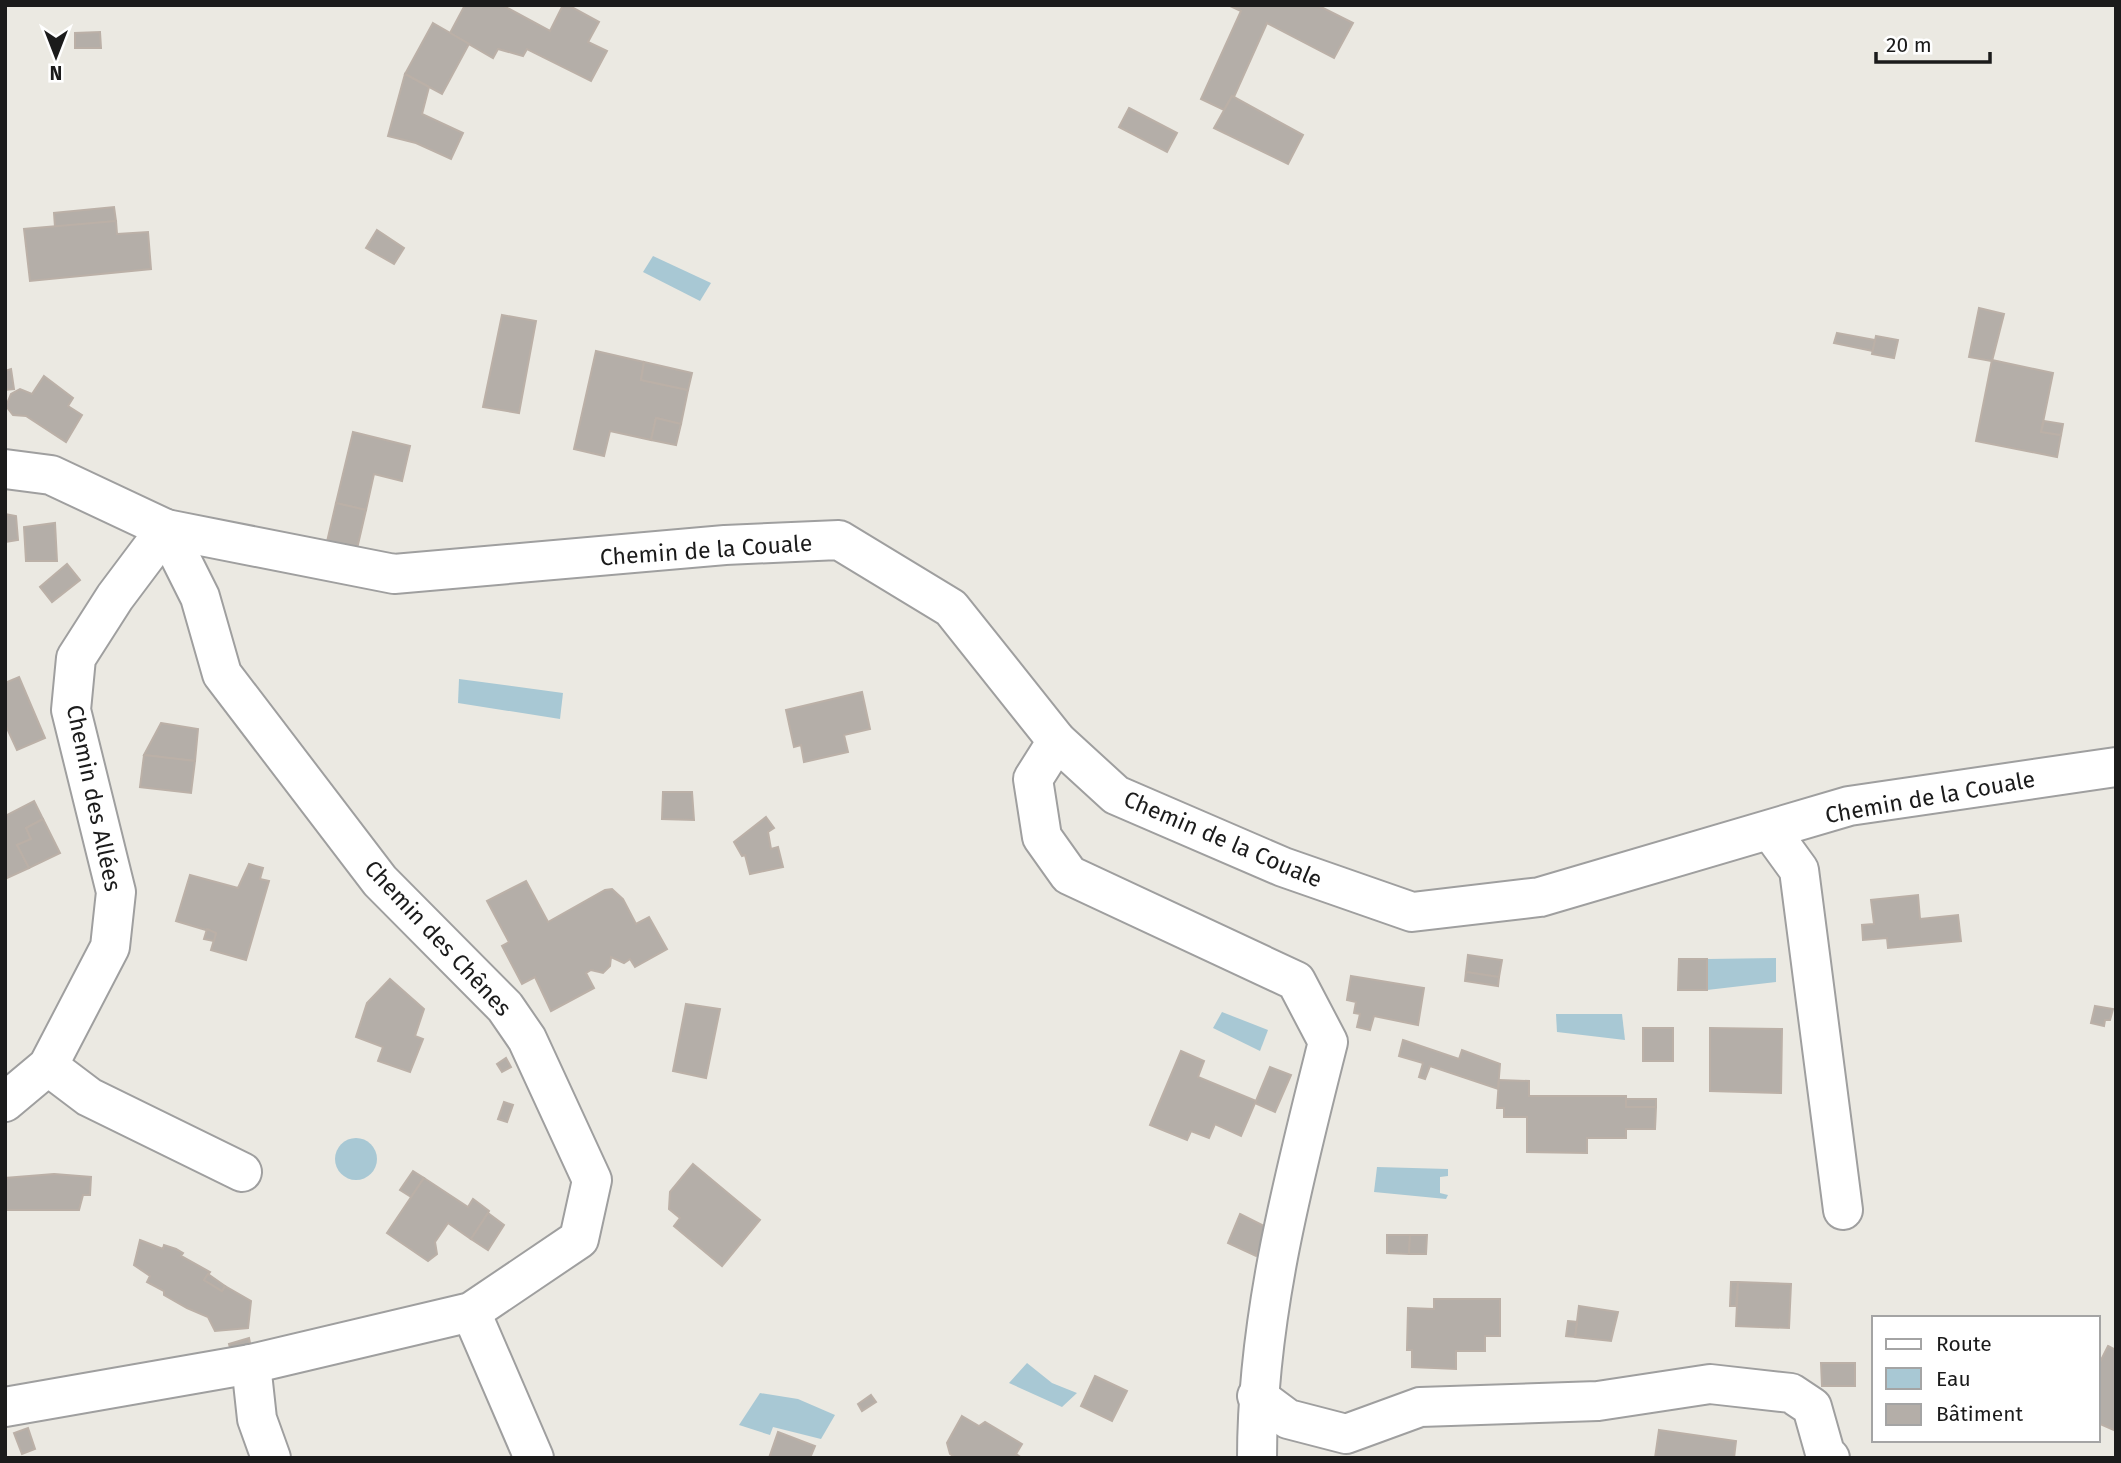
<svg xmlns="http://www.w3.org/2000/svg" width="2121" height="1463" viewBox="0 0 2121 1463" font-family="'Fira Sans',sans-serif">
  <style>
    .water { fill: #a8c8d4 }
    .building { fill: #b4aea8; stroke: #bbb0a7; stroke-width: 2 }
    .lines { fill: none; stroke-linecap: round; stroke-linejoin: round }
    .minor-casing { stroke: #9f9f9f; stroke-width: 42 }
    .minor { stroke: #fff; stroke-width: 38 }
    .labels { text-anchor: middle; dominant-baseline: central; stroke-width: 6; stroke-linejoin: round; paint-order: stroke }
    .street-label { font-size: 23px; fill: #1b1b1b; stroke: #fff }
  </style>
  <rect width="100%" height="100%" fill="#ebe9e2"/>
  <g class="water">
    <path d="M653 256 711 283 700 301 643 272Z"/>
    <path d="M459 679 563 693 560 719 458 703Z"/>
    <path d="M1776 958V982L1707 990V959Z"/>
    <path d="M1222 1012 1268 1030 1260 1051 1213 1028Z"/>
    <path d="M1556 1014H1622L1625 1040 1557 1032Z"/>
    <circle cx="356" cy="1159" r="21"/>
    <path d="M1377 1167 1448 1169V1176L1440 1177V1193L1448 1195 1446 1199 1374 1192Z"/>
    <path d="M1027 1363 1052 1383 1077 1393 1062 1407 1009 1383Z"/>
    <path d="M760 1393 798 1399 835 1415 821 1439 773 1427 770 1435 739 1425Z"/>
  </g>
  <g class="building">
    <path d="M465 5H502L550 31 563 5H568L599 22 588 42 607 51 591 81 527 49 523 56 498 49 493 58 450 33Z"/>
    <path d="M1317 5 1353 23 1334 58 1267 23 1234 97 1232 96 1224 110 1201 99 1241 11 1228 5Z"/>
    <path d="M433 23 469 44 442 94 405 74Z"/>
    <path d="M100 32 101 48H75V33Z"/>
    <path d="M405 74 429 87 422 114 463 133 451 159 416 143 388 136Z"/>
    <path d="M1232 96 1303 135 1288 164 1214 128Z"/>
    <path d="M1129 108 1177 133 1167 152 1119 127Z"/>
    <path d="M114 207 116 221 55 227 54 213Z"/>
    <path d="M116 221 117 234 148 232 151 269 30 281 24 229Z"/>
    <path d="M377 230 404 248 394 264 366 248Z"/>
    <path d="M1979 308 2004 314 1992 361 1969 357Z"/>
    <path d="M502 315 536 321 519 413 483 407Z"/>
    <path d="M1837 333 1875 340 1873 351 1834 343Z"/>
    <path d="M1876 336 1898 340 1894 358 1872 354Z"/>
    <path d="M596 351 644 362 641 380 688 390 681 424 656 418 651 440 610 431 604 456 574 449Z"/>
    <path d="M1992 360 2053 373 2041 432 2061 435 2057 457 1976 441Z"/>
    <path d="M644 362 692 373 688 390 641 380Z"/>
    <path d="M11 369 14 389 5 390V371Z"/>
    <path d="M44 376 73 398 68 406 82 415 66 442 26 416 13 415 6 406 11 394 20 389 32 394Z"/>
    <path d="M656 418 681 424 676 445 651 440Z"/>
    <path d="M2044 421 2063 424 2061 435 2041 432Z"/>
    <path d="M353 432 410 446 402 481 374 474 366 510 336 503Z"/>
    <path d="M336 503 366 510 356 553 326 546Z"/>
    <path d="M5 514 16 516 18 540 5 542Z"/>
    <path d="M55 523 57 561H26L24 527Z"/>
    <path d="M67 564 80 580 52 602 40 587Z"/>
    <path d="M19 677 45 738 17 750 5 724V683Z"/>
    <path d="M862 692 870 729 844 735 848 752 804 762 801 745 794 747 786 710Z"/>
    <path d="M161 723 198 729 195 761 144 755Z"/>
    <path d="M144 755 195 761 191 793 140 787Z"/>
    <path d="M663 792H692L694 820 662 819Z"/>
    <path d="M34 801 43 819 26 828 31 839 17 845 29 868 5 879V816Z"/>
    <path d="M766 817 774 828 768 832 771 849 778 847 783 867 750 874 745 855 742 856 734 842Z"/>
    <path d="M43 819 60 853 29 868 17 845 31 839 26 828Z"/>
    <path d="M249 864 263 868 260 879 269 881 246 960 211 950 216 933 176 921 190 875 238 888Z"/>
    <path d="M526 881 548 922 605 890 612 889 623 899 636 924 649 917 667 949 635 967 630 959 624 963 611 957 610 966 603 973 591 970 586 973 594 988 551 1011 535 977 522 984 502 946 509 942 487 901Z"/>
    <path d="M1918 895 1920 919 1958 915 1961 941 1888 948 1887 938 1863 940 1862 925 1874 924 1871 900Z"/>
    <path d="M207 929 216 933 214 941 204 939Z"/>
    <path d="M1468 955 1502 960 1499 977 1466 972Z"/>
    <path d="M1679 959H1707V990H1678Z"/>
    <path d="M1466 972 1499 977 1498 986 1465 981Z"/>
    <path d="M1351 976 1424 988 1418 1025 1374 1016 1370 1030 1357 1027 1360 1014 1354 1013 1356 1002 1347 1000Z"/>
    <path d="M390 979 424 1009 415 1036 423 1039 410 1072 378 1061 383 1047 356 1037 367 1003Z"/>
    <path d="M686 1004 720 1009 706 1078 673 1071Z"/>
    <path d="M2095 1006 2113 1009 2110 1020H2105L2104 1026 2091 1023Z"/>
    <rect x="1643" y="1028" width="30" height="33"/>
    <path d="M1710 1028 1782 1029 1781 1093 1710 1091Z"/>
    <path d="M1403 1040 1459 1059 1462 1050 1500 1064 1498 1089 1430 1066 1425 1079 1419 1077 1423 1063 1399 1056Z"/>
    <path d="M1181 1051 1204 1061 1198 1077 1256 1101 1270 1067 1291 1075 1275 1112 1255 1103 1241 1136 1215 1124 1209 1138 1191 1131 1187 1140 1150 1125Z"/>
    <path d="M506 1058 511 1067 502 1072 497 1064Z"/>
    <path d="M1499 1080 1529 1081V1096H1626V1107H1656L1655 1129H1626V1138H1587V1153L1527 1152V1117H1504V1108H1497Z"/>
    <rect x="1626" y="1099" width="30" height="8"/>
    <path d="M504 1102 513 1105 507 1122 498 1119Z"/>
    <path d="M693 1164 760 1220 722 1266 674 1226 680 1218 669 1209 670 1192Z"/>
    <path d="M413 1171 424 1178 411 1197 400 1190Z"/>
    <path d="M54 1174 91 1177 90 1195H83L79 1210H5V1178Z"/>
    <path d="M424 1178 468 1207 473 1199 489 1211 471 1239 448 1223 435 1242 437 1254 428 1261 387 1233Z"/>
    <path d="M488 1213 504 1225 488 1250 471 1239Z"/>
    <path d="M1240 1214 1268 1228 1256 1256 1228 1243Z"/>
    <path d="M1387 1235H1410L1409 1254 1387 1253Z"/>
    <path d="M1410 1235H1427L1426 1254H1409Z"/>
    <path d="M140 1240 163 1249 164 1245 176 1249 183 1253 181 1256 210 1272 204 1280 222 1291 225 1286 251 1301 248 1328 215 1331 208 1317 187 1308 164 1295V1291L147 1282 150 1276 134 1265Z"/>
    <path d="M208 1274 225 1286 222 1291 204 1280Z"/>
    <path d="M1731 1282H1738L1736 1306H1730Z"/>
    <path d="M1738 1282 1791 1284 1789 1328 1736 1326Z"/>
    <path d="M1434 1299H1500V1336H1485V1351H1456V1369L1412 1367V1350H1407L1408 1308 1434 1309Z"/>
    <path d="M1579 1306 1618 1312 1611 1341 1575 1337Z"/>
    <path d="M1568 1321 1577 1322 1575 1337 1566 1336Z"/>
    <path d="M249 1338 252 1353 233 1359 229 1344Z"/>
    <path d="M2108 1346 2116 1350V1431L2098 1423V1366Z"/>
    <path d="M1821 1363H1855V1386H1822Z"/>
    <path d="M1095 1376 1127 1391 1112 1421 1081 1406Z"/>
    <path d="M871 1395 876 1402 862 1411 858 1404Z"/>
    <path d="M962 1416 979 1426 985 1422 1022 1444 1016 1454 1022 1458H956L950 1454 947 1443Z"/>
    <path d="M28 1428 35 1449 22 1454 14 1433Z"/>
    <path d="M1659 1430 1736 1441 1734 1458H1655Z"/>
    <path d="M778 1432 815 1446 810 1458H769Z"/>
  </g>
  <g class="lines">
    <g class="minor-casing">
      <g id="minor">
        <path d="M5 469 51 475 166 529 394 574 725 545 839 540 951 608 1057 741 1116 795 1283 867 1412 912 1540 897 1849 806 2116 767"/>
        <path d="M1057 741 1033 779 1042 837 1069 875 1296 981 1328 1042C1294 1177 1257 1317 1257 1458"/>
        <path d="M1770 830 1799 870 1843 1210"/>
        <path d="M48 1066 89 1097 242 1172"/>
        <path d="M5 1102 48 1066 110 947 116 892 71 710 76 658 115 597 166 529"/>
        <path d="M471 1312 534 1458"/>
        <path d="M251 1364 257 1419 271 1458"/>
        <path d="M1257 1396 1288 1419 1346 1434 1420 1407 1598 1401 1710 1384 1791 1393 1812 1407 1825 1453 1830 1458"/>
        <path d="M5 1407 251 1364 471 1312 579 1239 592 1180 527 1039 505 1007 380 881 222 674 200 597 166 529"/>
      </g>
    </g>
    <use href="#minor" class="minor"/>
  </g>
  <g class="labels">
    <g class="street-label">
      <text transform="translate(706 550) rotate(-4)">Chemin de la Couale</text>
      <text transform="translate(1930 797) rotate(-10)">Chemin de la Couale</text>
      <text transform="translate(94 798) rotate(78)">Chemin des Allées</text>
      <text transform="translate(1223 839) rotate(23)">Chemin de la Couale</text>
      <text transform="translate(438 938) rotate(47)">Chemin des Chênes</text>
    </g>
  </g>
  <rect width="2121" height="1463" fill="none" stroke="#1b1b1b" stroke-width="14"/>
  <rect x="1872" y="1316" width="228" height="126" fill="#ffffff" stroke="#a4a4a4" stroke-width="2"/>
  <rect x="1886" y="1339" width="35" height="10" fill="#ffffff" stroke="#a4a4a4" stroke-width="2"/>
  <text x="1936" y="1351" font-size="21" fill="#1b1b1b">Route</text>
  <rect x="1886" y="1368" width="35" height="21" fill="#a8c8d4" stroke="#a4a4a4" stroke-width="2"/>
  <text x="1936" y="1386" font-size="21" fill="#1b1b1b">Eau</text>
  <rect x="1886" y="1404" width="35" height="21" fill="#b4aea8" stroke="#a4a4a4" stroke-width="2"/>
  <text x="1936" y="1421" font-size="21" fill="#1b1b1b">Bâtiment</text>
  <g transform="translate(56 56) rotate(180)" stroke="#ffffff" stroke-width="5" paint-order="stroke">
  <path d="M0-5L12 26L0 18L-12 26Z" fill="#1b1b1b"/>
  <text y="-10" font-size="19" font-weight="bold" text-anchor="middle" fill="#1b1b1b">N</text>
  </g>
  <path d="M1876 52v10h114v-10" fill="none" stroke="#1b1b1b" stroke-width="3.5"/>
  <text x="1886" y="52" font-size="21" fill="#1b1b1b" stroke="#ffffff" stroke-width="5" paint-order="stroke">20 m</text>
</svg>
